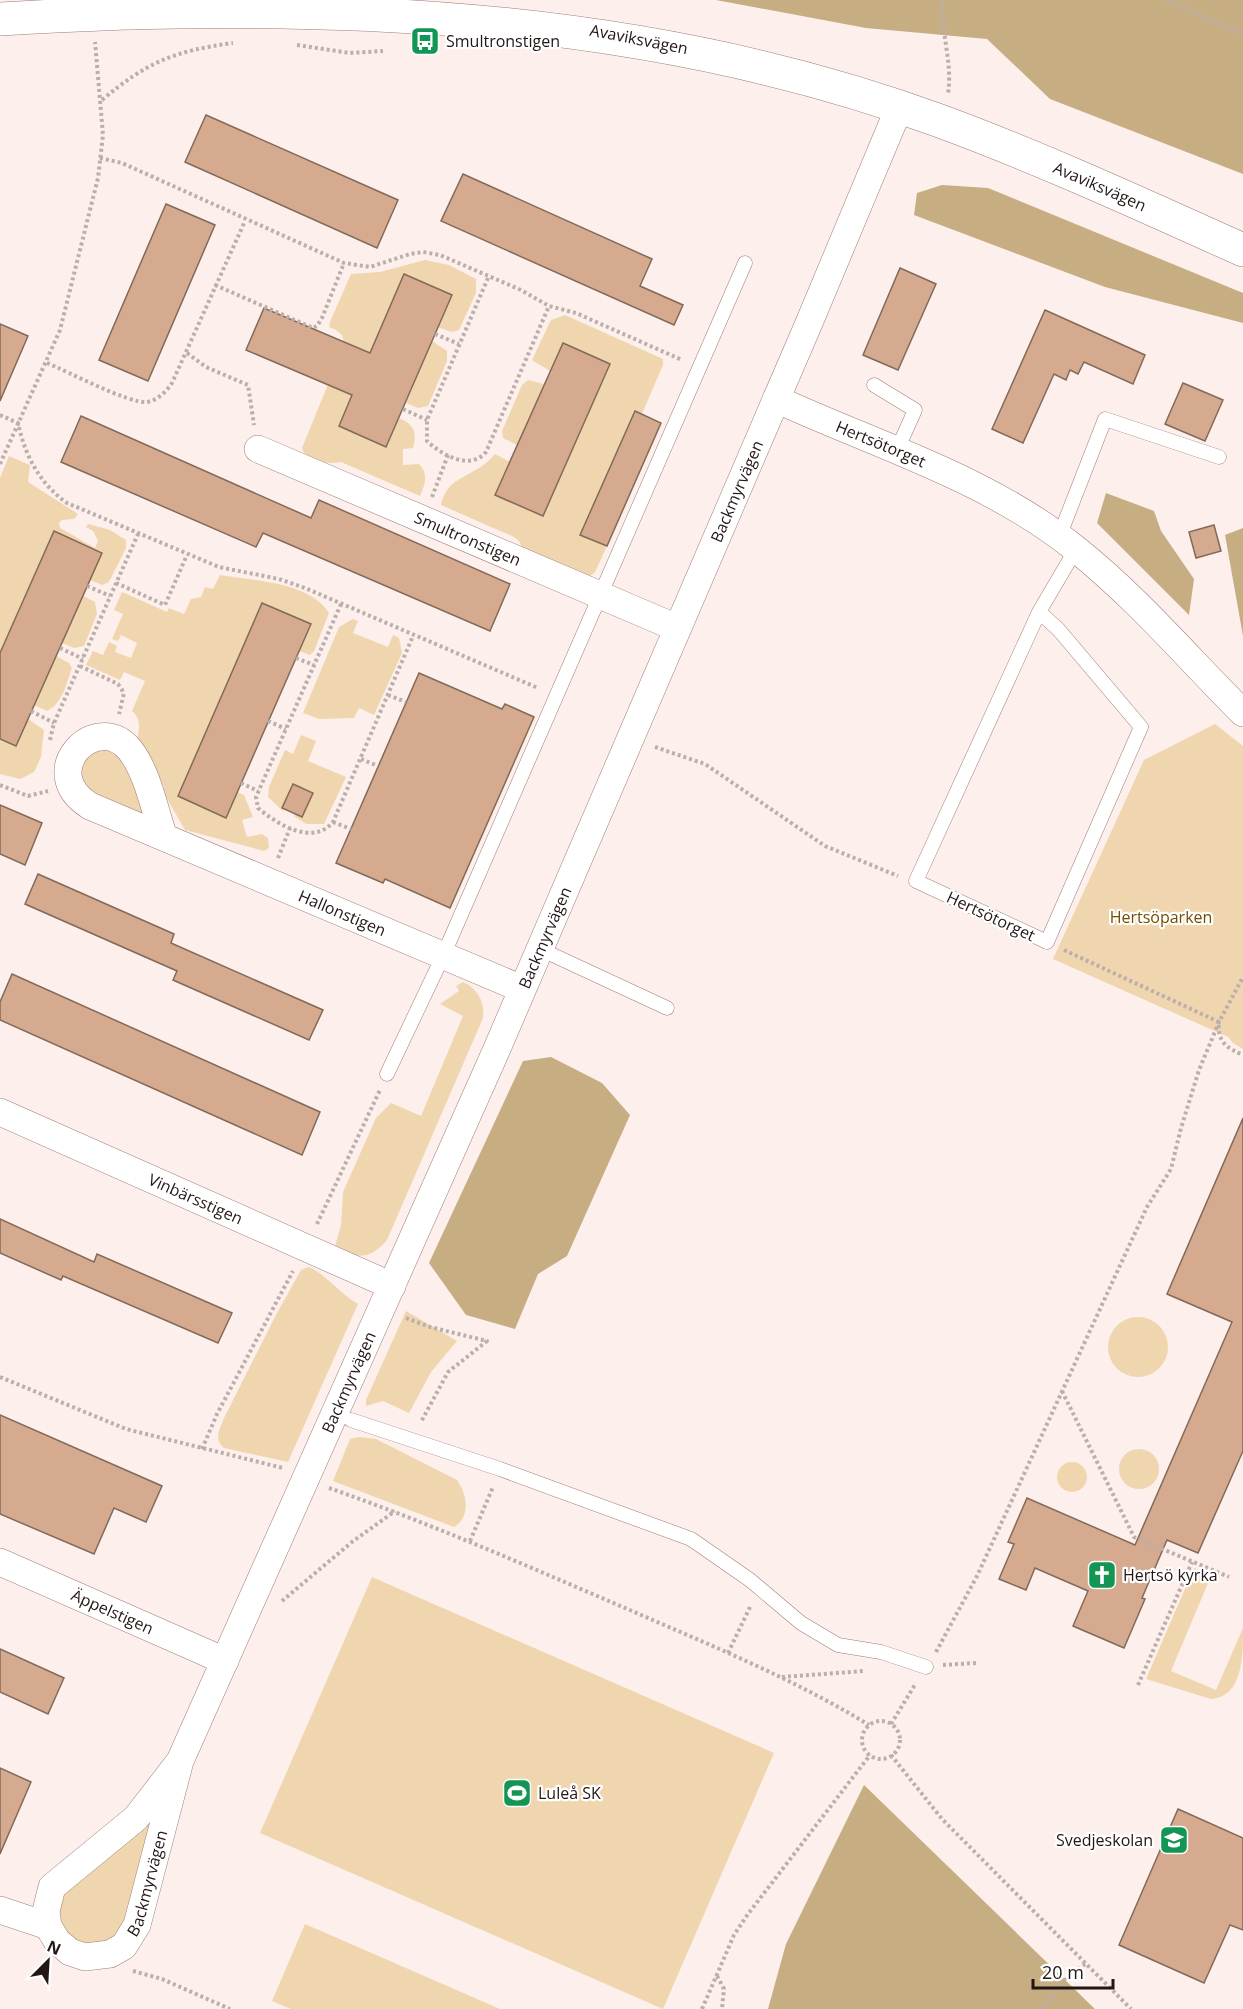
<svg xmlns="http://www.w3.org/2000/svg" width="1243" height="2009" viewBox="0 0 1243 2009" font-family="'Open Sans',sans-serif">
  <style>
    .green { fill: #efd6ae }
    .forest { fill: #c6ad82 }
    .building { fill: #d5aa8e; stroke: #826a5a; stroke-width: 1.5 }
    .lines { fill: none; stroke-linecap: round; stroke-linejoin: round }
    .service-casing { stroke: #9c7e78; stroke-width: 15 }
    .minor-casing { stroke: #9c7e78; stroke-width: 28 }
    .tertiary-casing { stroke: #9c7e78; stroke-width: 34 }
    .path { stroke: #bcaeab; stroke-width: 4; stroke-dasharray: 3 3; stroke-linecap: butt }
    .service { stroke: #fff; stroke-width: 14 }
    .minor { stroke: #fff; stroke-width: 27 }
    .tertiary { stroke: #fff; stroke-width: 33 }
    .labels { text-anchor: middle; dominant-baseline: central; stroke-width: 4.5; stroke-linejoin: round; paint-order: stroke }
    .street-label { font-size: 16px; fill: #231715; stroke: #fff }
    .poi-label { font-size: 16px; fill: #231715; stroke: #fff; text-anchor: start }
    .park-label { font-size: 16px; fill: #714f00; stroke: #fff }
  </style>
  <rect width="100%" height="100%" fill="#fdefec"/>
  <g class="green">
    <path d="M425 260 449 265 476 279V293L459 330 451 332 438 327 452 295 404 274 339 426 386 447 399 418C413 424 418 432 413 448L403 449V465L419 464C429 474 425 485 420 496L341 462C328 464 307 464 302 448L342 350C346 337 342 332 329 327L330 322 351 274 380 272Z"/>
    <path d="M565 315 663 359V365L642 414 635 411 580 534 607 546 595 572 590 576 576 574 522 549 520 542 514 537 441 505C447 474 476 478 495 454L510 462 496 495 543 516 610 364 563 343 550 371 532 360 551 320Z"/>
    <path d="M432 341 447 351V361L428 406 418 408 406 403Z"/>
    <path d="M528 380 544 384 517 445 503 438 502 431 522 385Z"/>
    <path d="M9 456 30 465 28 482 78 514 74 519 62 520 59 523 60 528 95 548 98 541 93 531 86 527 88 524 110 530 126 540V548L109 582 102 585 90 580 102 553 54 532 0 653V478Z"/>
    <path d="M220 575C253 581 309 581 329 613L314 651 310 655 299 651 311 624 262 603 178 796 226 818 237 792 244 795 253 817 242 820 247 837 262 834 268 838 269 848 264 851 185 830 162 790 164 787 146 752 137 741C139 730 142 719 132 711L145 681 124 672 120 680 86 665 93 651 103 655 109 642 117 646 115 652 131 658 137 643 121 635 118 641 112 639 123 614 114 610 122 592 167 612 169 608 184 614 191 599 201 597 205 587 213 589Z"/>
    <path d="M83 596 95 602 97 614 84 646 74 648 62 643Z"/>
    <path d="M353 619 358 621 353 633 388 647 393 635 399 638 402 653 374 715 359 708 354 718 319 719 303 713 339 627Z"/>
    <path d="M56 656 69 663 72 668C66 684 63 703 47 711L34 705Z"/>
    <path d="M28 719 44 730 41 757 34 772 20 779 0 774V739Z"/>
    <path d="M1215 724 1243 746V1049L1233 1043 1228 1037 1053 959 1144 760Z"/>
    <path d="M301 735 316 741 308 761 346 777 324 824H306L294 816 312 792 293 784 283 808 284 812 268 797 269 787 285 750 293 754Z"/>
    <path d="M107 748 130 767 144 814 87 791 79 773 89 752Z"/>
    <path d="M463 982C478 989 485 1002 483 1018L387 1240C370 1260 358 1258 334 1250L341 1225 343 1192 376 1118 391 1103 421 1116 463 1016 440 1004 459 991 456 986Z"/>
    <path d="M309 1267C327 1275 340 1294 358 1304L288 1462 224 1448C213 1439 220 1429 224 1418L277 1313 301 1270Z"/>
    <path d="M406 1311 457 1341 431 1372 409 1413 383 1401 366 1406V1400Z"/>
    <circle cx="1138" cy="1347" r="30"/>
    <path d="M359 1437 376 1439 457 1480C467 1494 471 1517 454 1527L333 1481 350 1439Z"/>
    <circle cx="1139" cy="1469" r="20"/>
    <circle cx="1072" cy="1477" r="15"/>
    <path d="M1194 1568 1211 1576 1171 1671 1216 1690 1243 1628C1243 1656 1243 1697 1211 1699L1146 1679Z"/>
    <path d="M372 1577 774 1753 663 2009 260 1833Z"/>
    <path d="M178 1766 139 1926 93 1958 46 1922 54 1884Z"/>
    <path d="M305 1924 500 2009H291L272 2001Z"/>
  </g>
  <g class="forest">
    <path d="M716 0H1243V174L1050 99 987 39 866 28Z"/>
    <path d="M942 185 988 188 1243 293V323L1105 287 914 215 917 193Z"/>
    <path d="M1106 493 1154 511 1161 531 1194 579 1189 615 1097 523Z"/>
    <path d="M1243 528V636L1225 535Z"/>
    <path d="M551 1057 602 1083 630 1115 567 1256 538 1274 515 1329 466 1315 429 1263 523 1061Z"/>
    <path d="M864 1785 1095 2009H768L786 1944Z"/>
  </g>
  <g class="building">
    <path d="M206 115 398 200 377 248 185 162Z"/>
    <path d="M463 174 652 259 640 286 683 305 674 325 441 221Z"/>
    <path d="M166 204 215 225 148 381 99 360Z"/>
    <path d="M900 268 936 284 898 370 863 355Z"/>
    <path d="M404 274 452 295 386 447 339 426 352 395 246 350 264 308 370 353Z"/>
    <path d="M1045 310 1145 355 1133 384 1084 362 1078 374 1070 370 1066 380 1054 374 1023 443 992 429Z"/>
    <path d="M0 324 28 336 0 401Z"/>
    <path d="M563 343 610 364 543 516 495 495Z"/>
    <path d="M1183 383 1223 400 1205 441 1165 424Z"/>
    <path d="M635 411 661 423 607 546 580 535Z"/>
    <path d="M81 416 311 518 319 500 510 584 490 631 263 533 256 547 61 462Z"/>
    <path d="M1214 525 1221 551 1196 558 1189 532Z"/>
    <path d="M54 531 102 553 16 746 0 739V653Z"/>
    <path d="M262 603 311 624 226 818 178 796Z"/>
    <path d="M419 673 502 709 505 704 534 717 450 908 385 879 383 883 336 863Z"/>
    <path d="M293 784 313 793 302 817 282 808Z"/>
    <path d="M0 805 42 823 25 865 0 854Z"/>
    <path d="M38 874 174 934 171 943 323 1010 309 1040 173 980 177 971 25 904Z"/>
    <path d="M12 974 320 1112 302 1155 0 1020V1002Z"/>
    <path d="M1243 1118V1451L1198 1553 1167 1540 1142 1598 1145 1599 1124 1648 1073 1626 1088 1591 1035 1568 1026 1590 999 1579 1014 1544 1008 1542 1027 1498 1135 1545 1232 1322 1167 1294Z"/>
    <path d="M0 1219 94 1262 97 1254 232 1313 218 1343 63 1276 61 1280 0 1253Z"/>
    <path d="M0 1415 162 1486 146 1522 114 1508 94 1554 0 1514Z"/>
    <path d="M0 1649 64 1678 48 1714 0 1692Z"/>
    <path d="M0 1768 31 1782 0 1854Z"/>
    <path d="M1178 1809 1243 1838V1930L1230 1925 1204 1983 1119 1945Z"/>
  </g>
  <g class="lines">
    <g class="service-casing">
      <g id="service">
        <path d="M874 385 915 410 897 450"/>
        <path d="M1059 537 1105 419 1219 457"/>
        <path d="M1039 612 1058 629 1141 727 1047 942 916 881 1039 612 1076 549"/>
        <path d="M540 949 667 1008"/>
        <path d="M387 1074 443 956 745 263"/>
        <path d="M351 1420 500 1469 691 1539 750 1580 801 1623 838 1645 881 1652 926 1667"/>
      </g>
    </g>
    <g class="minor-casing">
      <g id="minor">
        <path id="s1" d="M776 399C878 446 988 478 1077 550 1137 598 1188 658 1243 713"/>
        <path id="s2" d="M258 449 677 628"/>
        <path id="s3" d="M164 837C154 809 148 773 130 750 96 709 35 772 90 806L522 989"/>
        <path id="s4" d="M0 1112 392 1286"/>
        <path id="s5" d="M0 1562 225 1661"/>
        <path id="s6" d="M180 1761 136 1818 52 1887 46 1911 48 1926 57 1941 70 1952 85 1957 110 1954 124 1946 137 1925 180 1761 496 1051 809 323 899 108"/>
        <path d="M0 1910 48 1926"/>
      </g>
    </g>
    <g class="tertiary-casing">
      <g id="tertiary">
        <path id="s7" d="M0 19C315 0 641 11 940 121 1043 159 1143 205 1243 250"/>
      </g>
    </g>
    <g class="path">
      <path d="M943 0C940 32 953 62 948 94"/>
      <path d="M1166 0 1243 34"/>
      <path d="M297 45 350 53 383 51"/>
      <path d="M102 100C147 62 174 51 233 43"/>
      <path d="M100 158 122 163 344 263 370 267 410 254 423 252 440 255 521 290 549 306 576 313 682 360"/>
      <path d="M488 278 427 420V441C442 455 470 471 486 452L549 306"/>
      <path d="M215 285 313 328 317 326 322 318 344 263"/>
      <path d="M435 334 459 344"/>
      <path d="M187 353 206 367 248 385 254 425"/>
      <path d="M47 363C67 371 129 404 147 402 158 400 167 391 172 383L245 221"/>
      <path d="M403 409 427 420"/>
      <path d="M0 415 18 423C25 456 40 484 67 503L219 567 279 579 305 588 538 688"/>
      <path d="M0 464 60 330 98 178 103 135 95 42"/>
      <path d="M432 497 448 455"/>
      <path d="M116 583 165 605 187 555"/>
      <path d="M87 586 110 596"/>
      <path d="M341 604 256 797 258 808C278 825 313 846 333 822L413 636"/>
      <path d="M60 648 83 659"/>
      <path d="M296 658 314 665"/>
      <path d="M80 666 118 684 124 693 119 714"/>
      <path d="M388 695 406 702"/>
      <path d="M31 711 54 723"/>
      <path d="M268 721 286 729"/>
      <path d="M50 740 54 723 138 534"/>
      <path d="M655 747 705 764 825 846 898 876"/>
      <path d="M361 759 378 766"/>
      <path d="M241 783 258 791"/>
      <path d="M0 785 28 796 48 791"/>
      <path d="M333 822 351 829"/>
      <path d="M278 858 290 828"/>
      <path d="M1064 950 1219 1022C1217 1042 1227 1048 1243 1055"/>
      <path d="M317 1224 380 1090"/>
      <path d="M406 1318 430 1327 487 1341 448 1372 421 1422"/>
      <path d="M0 1377 126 1429 283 1468"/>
      <path d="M1062 1391 1134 1537 1229 1577"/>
      <path d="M202 1449 217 1414 293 1271"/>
      <path d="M329 1488C432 1524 532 1568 632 1611 712 1646 794 1679 869 1725"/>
      <path d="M470 1541 493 1487"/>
      <path d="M282 1601 352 1542 395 1511"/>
      <path d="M936 1652 977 1576 1147 1207 1171 1169 1181 1128 1199 1070 1219 1022 1243 977"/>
      <path d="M728 1653 751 1605"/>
      <path d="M943 1665 976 1663"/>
      <path d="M782 1677 864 1671"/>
      <path d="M1138 1685 1192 1562"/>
      <circle cx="881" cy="1740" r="19"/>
      <path d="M891 1724 916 1683"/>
      <path d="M891 1755 942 1819 1131 2009"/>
      <path d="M133 1971 162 1979 230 2009"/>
      <path d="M717 1976 724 1989 722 2009"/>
      <path d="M702 2009 734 1935 748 1914 870 1755"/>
      <path d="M1042 2009 1065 1980 1085 1964"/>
    </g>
    <use href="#service" class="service"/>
    <use href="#minor" class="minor"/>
    <use href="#tertiary" class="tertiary"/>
  </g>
  <defs>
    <g id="bus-square" transform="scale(1.5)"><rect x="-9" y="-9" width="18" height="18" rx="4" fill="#139553" stroke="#fff"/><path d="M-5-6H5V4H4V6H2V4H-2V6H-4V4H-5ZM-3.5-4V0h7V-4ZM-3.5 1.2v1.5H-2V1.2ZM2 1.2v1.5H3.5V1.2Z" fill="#fff"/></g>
    <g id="church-square" transform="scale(1.5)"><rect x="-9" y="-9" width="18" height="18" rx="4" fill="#139553" stroke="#fff"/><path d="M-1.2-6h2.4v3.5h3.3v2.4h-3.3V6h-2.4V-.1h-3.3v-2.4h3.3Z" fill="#fff"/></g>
    <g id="stadium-square" transform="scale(1.5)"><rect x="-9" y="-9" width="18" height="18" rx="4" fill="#139553" stroke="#fff"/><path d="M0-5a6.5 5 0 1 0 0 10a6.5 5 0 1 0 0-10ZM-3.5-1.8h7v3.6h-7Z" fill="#fff"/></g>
    <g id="school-square" transform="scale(1.5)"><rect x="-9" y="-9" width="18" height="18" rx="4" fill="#139553" stroke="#fff"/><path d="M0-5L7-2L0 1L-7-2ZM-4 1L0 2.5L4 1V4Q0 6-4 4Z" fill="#fff"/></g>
  </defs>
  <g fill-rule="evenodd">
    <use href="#bus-square" x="425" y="41"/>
    <use href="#church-square" x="1102" y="1575"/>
    <use href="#stadium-square" x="517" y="1793"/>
    <use href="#school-square" x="1174" y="1840"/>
  </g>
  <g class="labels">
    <g class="street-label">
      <text transform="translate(639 39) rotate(11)">Avaviksvägen</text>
      <text stroke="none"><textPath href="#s7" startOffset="1125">Avaviksvägen</textPath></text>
      <text stroke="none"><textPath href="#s1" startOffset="114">Hertsötorget</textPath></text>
      <text stroke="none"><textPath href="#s6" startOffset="1893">Backmyrvägen</textPath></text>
      <text stroke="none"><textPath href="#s2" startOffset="228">Smultronstigen</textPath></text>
      <text stroke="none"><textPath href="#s3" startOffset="496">Hallonstigen</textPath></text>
      <text transform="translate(991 916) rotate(25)">Hertsötorget</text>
      <text stroke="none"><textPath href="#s6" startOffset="1407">Backmyrvägen</textPath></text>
      <text stroke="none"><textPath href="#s4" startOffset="214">Vinbärsstigen</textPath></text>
      <text stroke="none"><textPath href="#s6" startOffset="921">Backmyrvägen</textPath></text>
      <text stroke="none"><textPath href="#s5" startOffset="123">Äppelstigen</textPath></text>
      <text stroke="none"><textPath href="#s6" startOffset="380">Backmyrvägen</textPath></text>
    </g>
    <g class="poi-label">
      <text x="446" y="41">Smultronstigen</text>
      <text x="1123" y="1575">Hertsö kyrka</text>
      <text x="538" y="1793">Luleå SK</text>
      <text x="1153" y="1840" text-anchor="end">Svedjeskolan</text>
    </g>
    <g class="park-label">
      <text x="1161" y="917">Hertsöparken</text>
    </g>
  </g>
  <g transform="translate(48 1961) rotate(24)" stroke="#ffffff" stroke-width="4.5" paint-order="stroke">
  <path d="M0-4.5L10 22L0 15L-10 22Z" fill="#231715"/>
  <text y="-9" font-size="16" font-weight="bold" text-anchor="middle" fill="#231715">N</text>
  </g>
  <path d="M1033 1979v9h80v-9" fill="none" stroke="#231715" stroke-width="3"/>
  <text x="1042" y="1979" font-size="18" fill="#231715" stroke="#ffffff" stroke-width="4.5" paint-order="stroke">20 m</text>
</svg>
